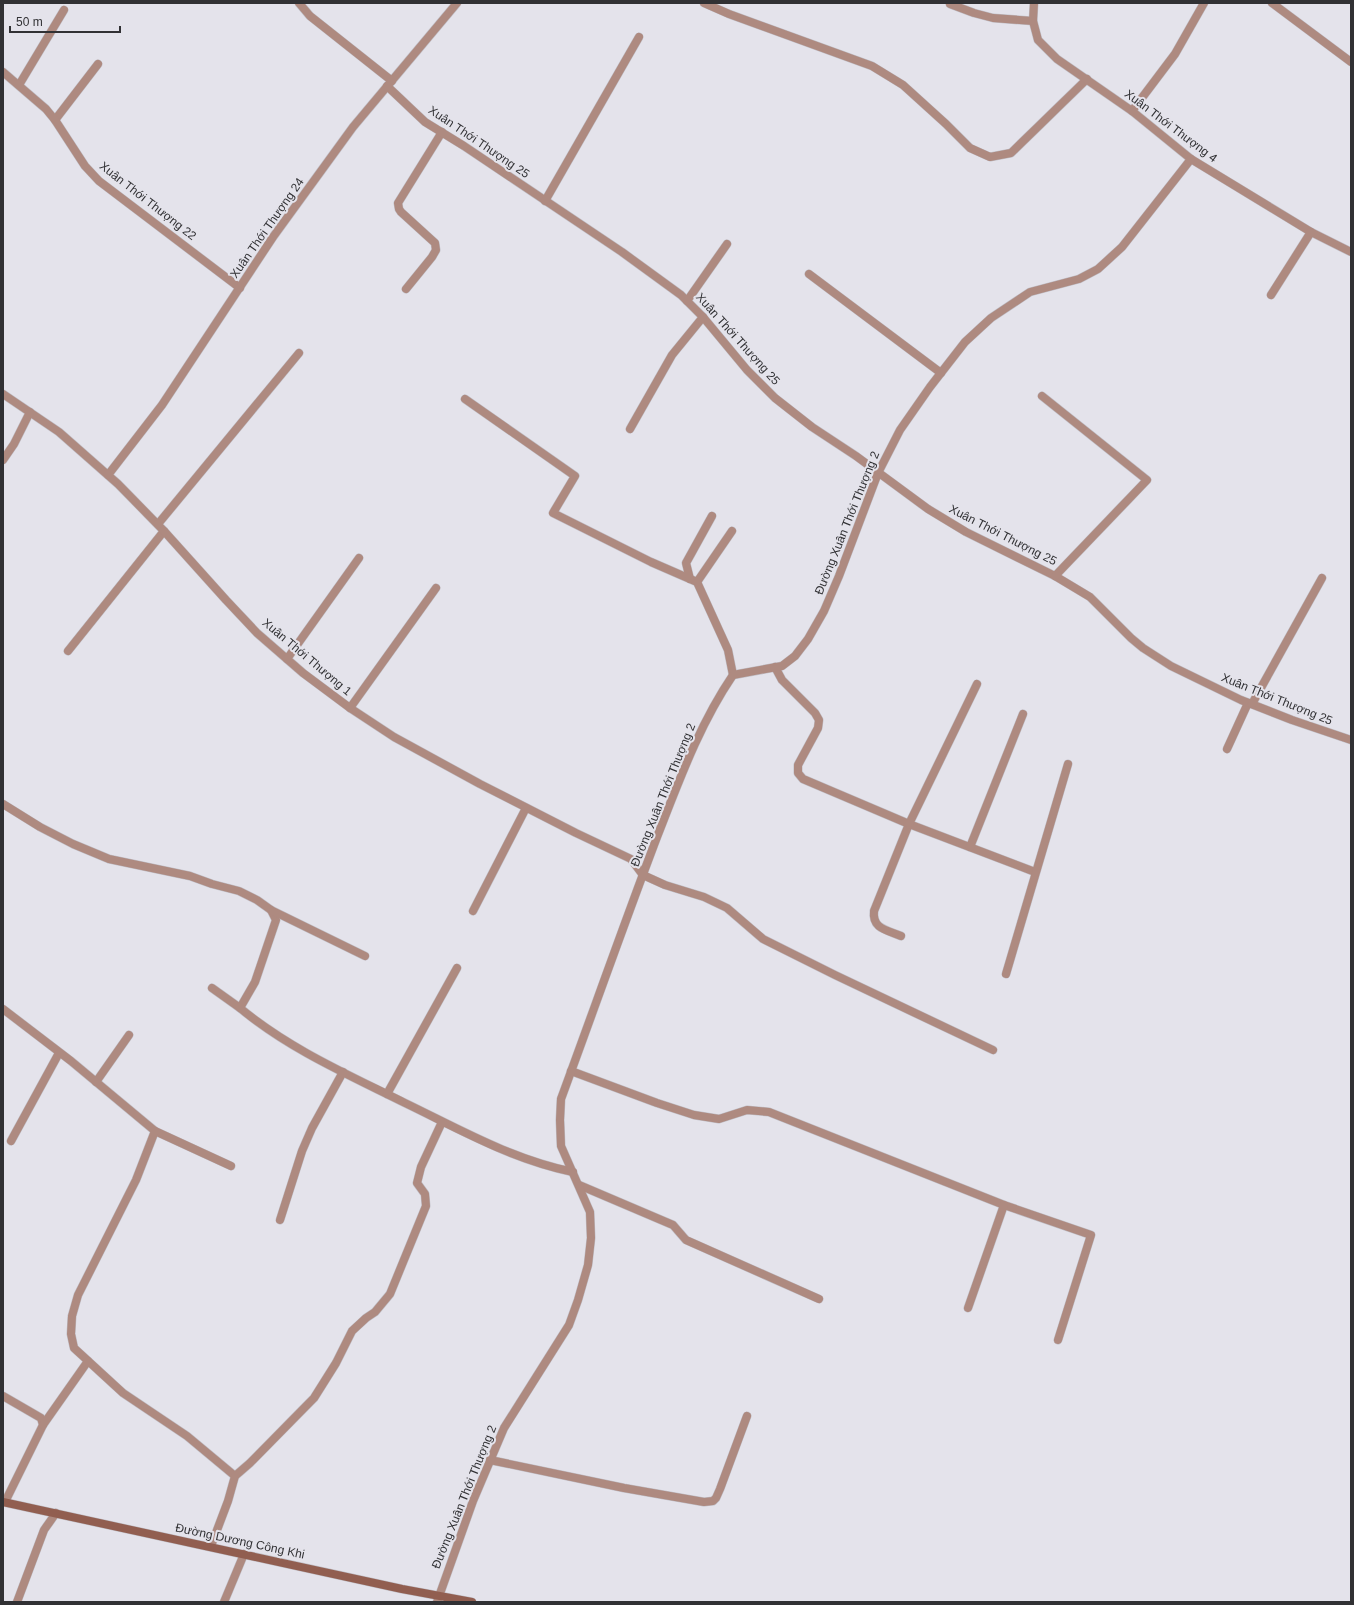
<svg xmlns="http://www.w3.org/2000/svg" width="1354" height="1605" viewBox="0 0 1354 1605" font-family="Helvetica,sans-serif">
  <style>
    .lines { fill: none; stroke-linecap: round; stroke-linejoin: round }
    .service-casing { stroke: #c0bfc6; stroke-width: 9 }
    .minor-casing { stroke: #c0bfc6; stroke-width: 9 }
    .secondary-casing { stroke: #c0bfc6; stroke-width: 9 }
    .service { stroke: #ae8a80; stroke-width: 8 }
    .minor { stroke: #ae8a80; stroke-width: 8 }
    .secondary { stroke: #915e50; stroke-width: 8 }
    .labels { text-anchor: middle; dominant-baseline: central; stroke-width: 4; stroke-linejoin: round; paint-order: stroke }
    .street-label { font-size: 12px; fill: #313134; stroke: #e4e3eb }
  </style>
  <rect width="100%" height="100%" fill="#e4e3eb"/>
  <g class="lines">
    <g class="service-casing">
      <g id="service">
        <path d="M299 3 310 16 392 81"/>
        <path d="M19 85 64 10"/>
        <path d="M55 120 98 64"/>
        <path d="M406 289 432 257 436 250 435 243 401 212 399 209 398 203 442 132"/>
        <path d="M68 651 164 531"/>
        <path d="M1227 749 1248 703"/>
        <path d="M473 911 526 808"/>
        <path d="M901 936C887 930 872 929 874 911L909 824"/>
        <path d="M212 988 240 1008"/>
        <path d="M96 1082 129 1035"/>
        <path d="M155 1131 231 1166"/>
      </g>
    </g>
    <g class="minor-casing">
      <g id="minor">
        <path d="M704 3 729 14 872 66 903 85 946 124 970 148 990 157 1011 153 1087 79"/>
        <path d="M1034 3 1033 21 1038 40 1057 59 1132 111 1191 159 1311 232 1351 252"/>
        <path d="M1272 3 1351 62"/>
        <path d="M950 4 974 13 993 18 1033 21"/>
        <path d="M3 72 46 109 55 120 85 166 99 181 240 288"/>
        <path d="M387 86 425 122 464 146 622 252 681 295 703 317 747 370 775 398 812 427 856 456 928 509 966 532 1055 576 1090 597 1131 638 1143 648 1171 666 1241 700 1292 720 1351 740"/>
        <path d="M1132 111 1175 54 1204 3"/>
        <path d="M545 201 639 37"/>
        <path d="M809 274 941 373"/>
        <path d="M1271 295 1311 232"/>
        <path d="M687 301 727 244"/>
        <path d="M3 394 59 432 118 484 164 531 226 600 257 633 303 673 350 708 394 737 480 784 576 833 631 859 643 875"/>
        <path d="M1042 396 1147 480 1055 576"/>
        <path d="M465 399 575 476 553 513 651 562 697 582 728 650 733 675"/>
        <path d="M630 429 672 355 703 317"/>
        <path d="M3 460 14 444 30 412"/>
        <path d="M108 475 162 405 273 237 353 127 457 3"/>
        <path d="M158 524 299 353"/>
        <path d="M690 579 686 563 712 516"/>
        <path d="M697 582 732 531"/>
        <path d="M287 659 359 558"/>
        <path d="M775 667 782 680 815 713 819 720 818 728 798 765V773L803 779 909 824 1035 872"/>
        <path d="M1252 704 1322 578"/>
        <path d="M350 708 436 588"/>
        <path d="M3 804 40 827 73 844 109 859 190 876 212 884 239 891 257 900 271 910 276 920 255 982 240 1008C289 1049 349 1075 405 1103 461 1130 511 1159 573 1172"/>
        <path d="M909 824 977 684"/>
        <path d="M970 847 1023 714"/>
        <path d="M643 875 665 885 704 897 727 908 763 939 835 975 993 1050"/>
        <path d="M271 910 365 956"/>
        <path d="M1006 974 1068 764"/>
        <path d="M3 1009 71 1061 155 1131 136 1180 78 1295 72 1316 71 1334 74 1348 123 1393 187 1436 235 1476"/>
        <path d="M571 1071 657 1103 694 1115 719 1119 747 1110 769 1112 1004 1205 1091 1235 1058 1340"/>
        <path d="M387 1094 457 968"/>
        <path d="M11 1141 59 1053"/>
        <path d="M579 1185 673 1225 686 1240 819 1299"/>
        <path d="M280 1220 302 1151 312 1128 343 1072"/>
        <path d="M968 1308 1004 1205"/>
        <path d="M3 1396 41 1418 43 1425 5 1502"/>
        <path d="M43 1425 88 1361"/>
        <path d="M490 1460 624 1488 704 1502 713 1501 716 1498 720 1489 747 1416"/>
        <path d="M211 1546 228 1501 235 1476 250 1463 314 1398 336 1363 352 1331 366 1318 375 1312 390 1294 426 1206 425 1194 417 1183 421 1167 442 1122"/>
        <path d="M17 1602 44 1530 56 1513"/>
        <path d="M224 1602 244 1554"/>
        <path d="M437 1602 473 1501 504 1428 569 1325 578 1300 588 1265 591 1238 590 1212 561 1146 560 1120 561 1099C593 1012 624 924 657 837 679 781 699 725 733 675L782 666 795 656 808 639 824 611 839 576 878 473 900 430 930 387 965 342 991 318 1030 292 1079 279 1098 269 1122 247 1191 159"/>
      </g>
    </g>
    <g class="secondary-casing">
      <path id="secondary" d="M3 1502 402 1589 472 1602"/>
    </g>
    <use href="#service" class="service"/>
    <use href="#minor" class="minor"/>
    <use href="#secondary" class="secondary"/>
  </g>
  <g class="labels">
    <g class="street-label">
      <text transform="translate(1171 126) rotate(37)">Xuân Thới Thượng 4</text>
      <text transform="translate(479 142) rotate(34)">Xuân Thới Thượng 25</text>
      <text transform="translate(148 201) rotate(38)">Xuân Thới Thượng 22</text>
      <text transform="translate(267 228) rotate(-55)">Xuân Thới Thượng 24</text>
      <text transform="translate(738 339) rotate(48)">Xuân Thới Thượng 25</text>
      <text transform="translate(847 523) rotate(-68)">Đường Xuân Thới Thượng 2</text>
      <text transform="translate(1003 535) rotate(27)">Xuân Thới Thượng 25</text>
      <text transform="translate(307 657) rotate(40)">Xuân Thới Thượng 1</text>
      <text transform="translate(1277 699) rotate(22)">Xuân Thới Thượng 25</text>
      <text transform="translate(663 795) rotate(-68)">Đường Xuân Thới Thượng 2</text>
      <text transform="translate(464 1497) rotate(-68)">Đường Xuân Thới Thượng 2</text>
      <text transform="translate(240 1541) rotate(12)">Đường Dương Công Khi</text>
    </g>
  </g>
  <rect width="1354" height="1605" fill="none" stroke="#313134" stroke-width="8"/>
  <path d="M10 26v6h110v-6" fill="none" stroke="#313134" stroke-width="2"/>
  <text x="16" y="26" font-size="12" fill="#313134" stroke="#e4e3eb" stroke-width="3" paint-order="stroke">50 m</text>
</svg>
